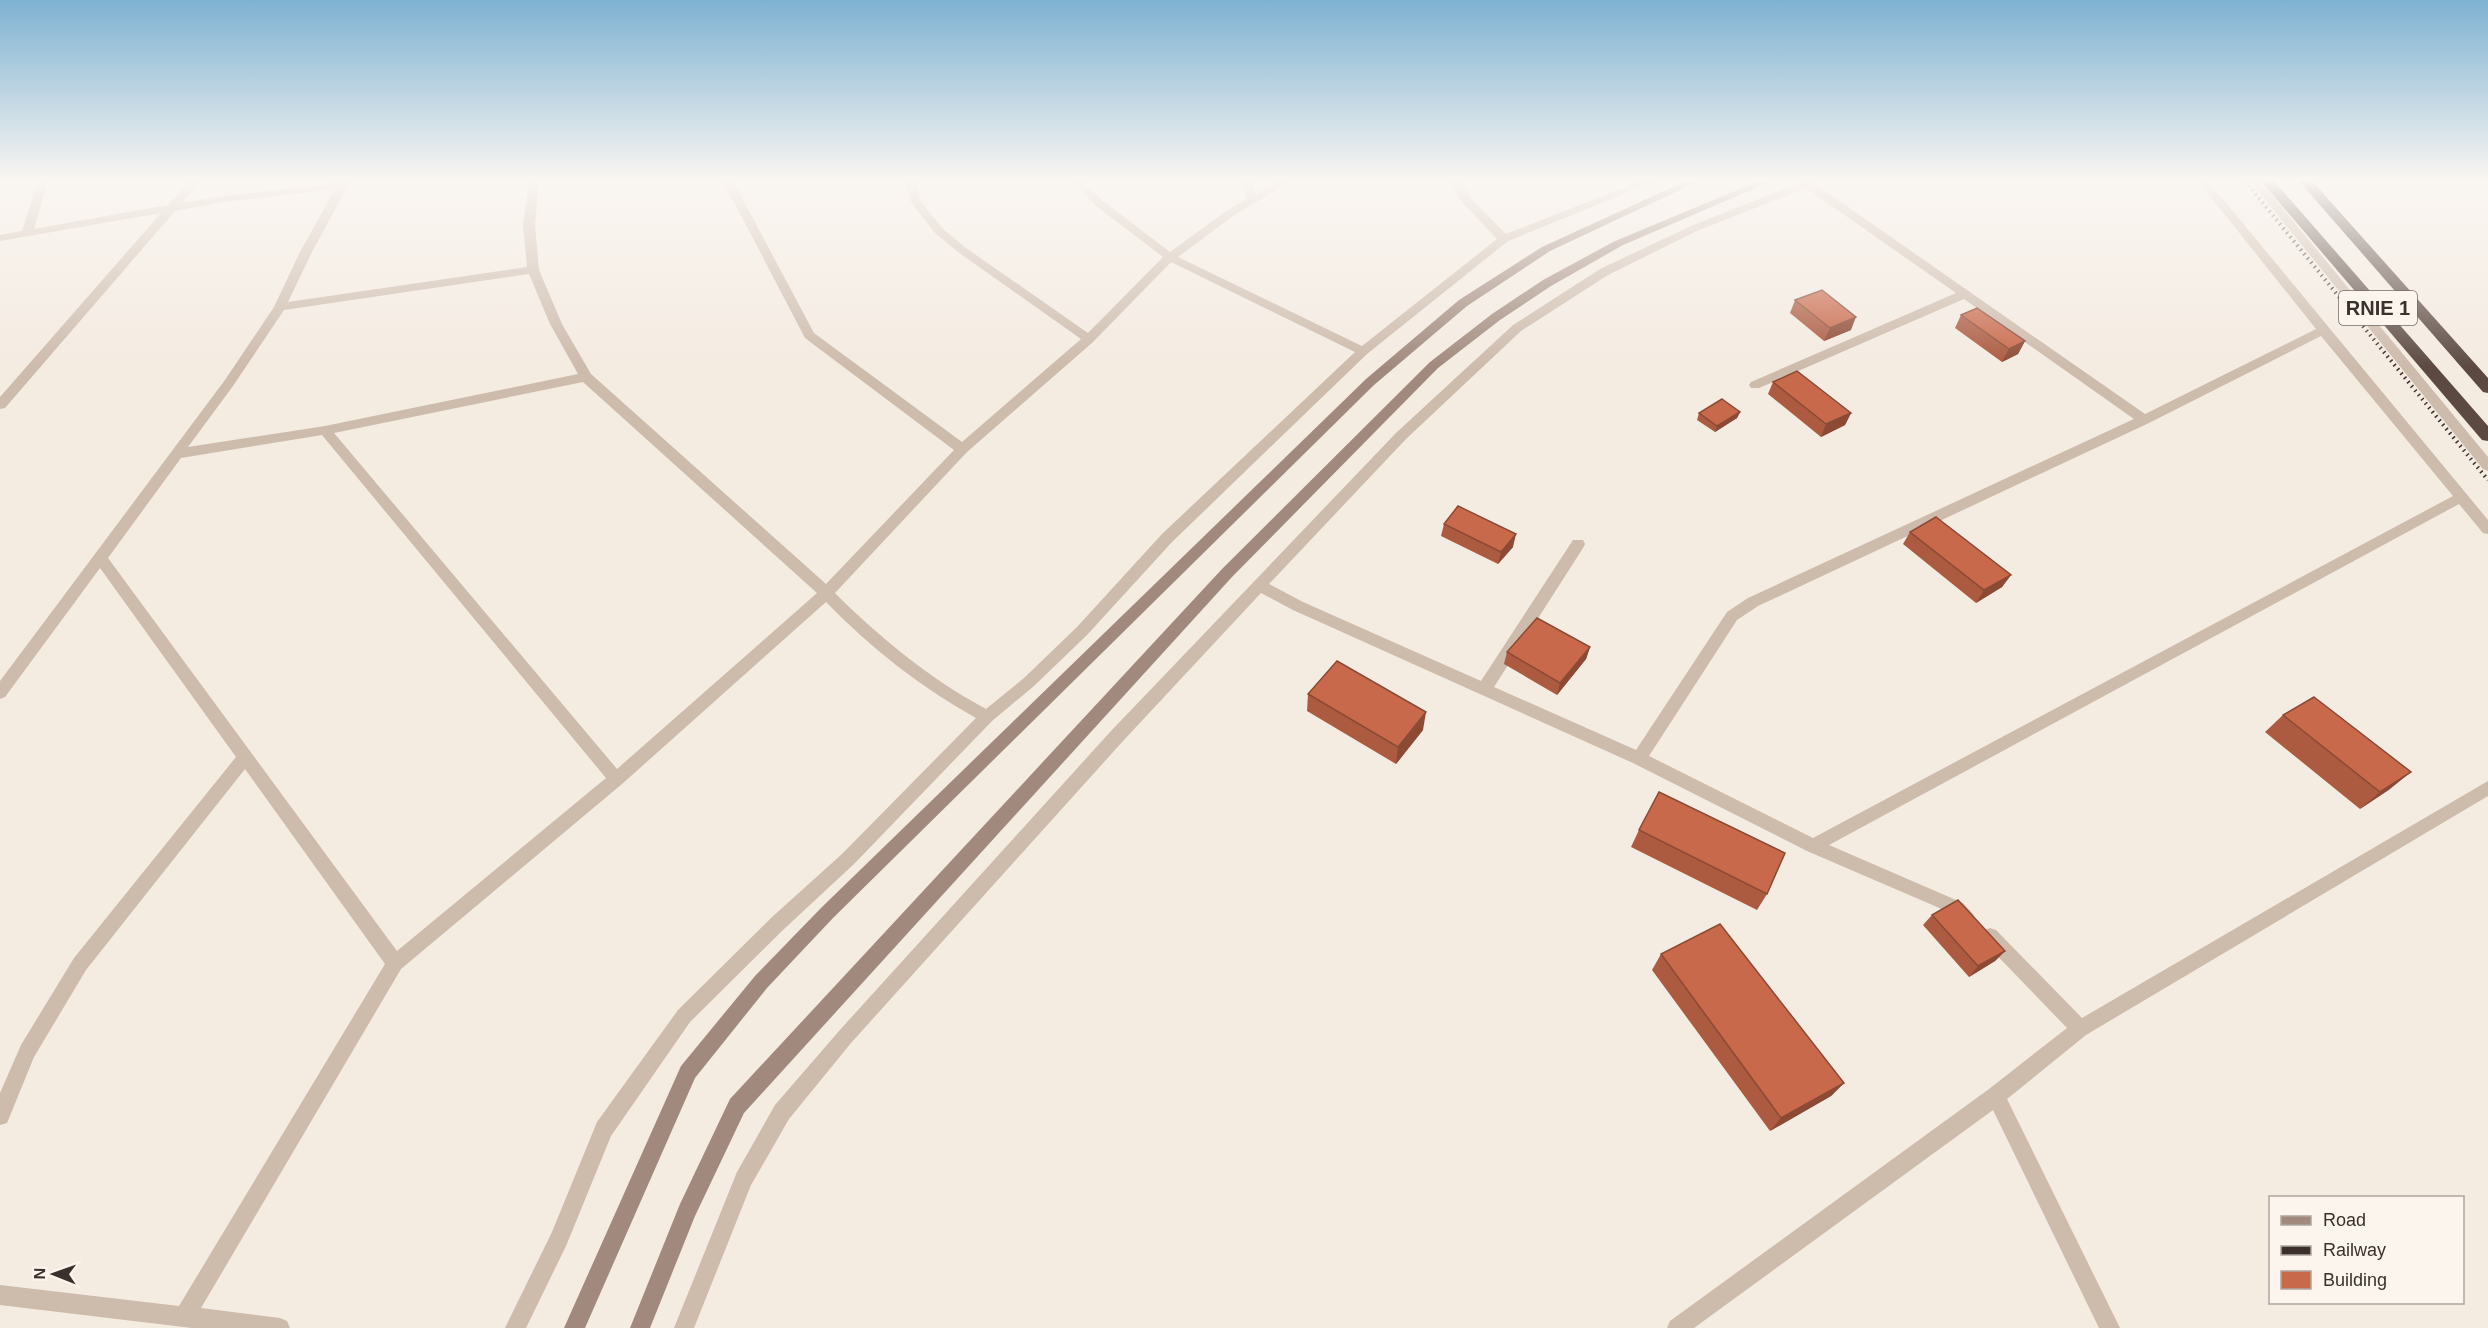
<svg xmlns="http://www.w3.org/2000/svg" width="2488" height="1328" viewBox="0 0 2488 1328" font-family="Arial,sans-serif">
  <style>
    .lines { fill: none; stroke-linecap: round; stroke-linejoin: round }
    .street { fill: #cdbbac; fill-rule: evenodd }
    .secondary { fill: #a18a7d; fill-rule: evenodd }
    .highway { fill: #5c4a42; fill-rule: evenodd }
    .rail { stroke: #3b302b; stroke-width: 4; stroke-dasharray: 1.5 4; stroke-linecap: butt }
    .wall { fill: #ac5a40 }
    .shaded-wall { fill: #8c4a34 }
    .building { fill: #c8694b; stroke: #8c4a34; stroke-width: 1.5 }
    .labels { text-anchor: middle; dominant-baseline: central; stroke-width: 6; stroke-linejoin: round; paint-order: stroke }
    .shield { fill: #fbf5ee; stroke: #756b66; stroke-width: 1.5 }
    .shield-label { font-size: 20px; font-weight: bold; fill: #3b302b }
  </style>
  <rect width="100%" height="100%" fill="#f4ebe1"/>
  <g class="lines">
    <g class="street">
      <path d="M38 181H48L34 229 168 205 190 181H200L182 203 223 196 355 181 347 187 312 252 288 302 527 267 523 225 529 181H539L535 225 539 270 562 324 591 374 826 584 954 450 805 338 723 181H733L814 333 962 442 1081 339 958 252 934 232 911 202 905 181H915L921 202 942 228 966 248 1088 333 1163 257 1095 205 1073 181H1084L1103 201 1170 252 1225 212 1246 199 1242 181H1252L1256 194 1279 181H1291L1233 216 1178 257 1362 346 1497 239 1463 203 1450 181H1460L1471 199 1506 234 1641 181H1655L1508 241 1367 354 1172 542 1087 635 1034 686 992 721 854 864 783 930 690 1022 611 1136 566 1246 526 1328H505L552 1232 597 1122 678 1010 771 918 842 854 976 718C920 687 871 648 826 602L622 784 401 969 201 1308 280 1318 287 1321 290 1328H192L0 1305V1285L179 1306 385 964 245 769 86 970 34 1057 7 1123 0 1125V1093L21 1045 74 958 236 757 100 568 5 697 0 699V681L225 380 274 307 300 252 335 189 223 202 175 211 5 408 0 409V397L161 213 0 241V235L22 231ZM1171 262 1355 352 1162 534 1077 627 1024 678 986 709C929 678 880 638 835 593L967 452 1093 342ZM529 274 550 324 578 374 325 426 188 447 233 386 284 310ZM583 382 817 593 617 769 334 433ZM322 435 606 778 397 951 108 558 181 458Z"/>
      <path d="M1804 181H1818L1815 184 2145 414 2316 329 2198 181H2208L2488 520V534L2483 533 2459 504 1829 845 1963 903 1974 915 1971 920 1965 923 1951 913 1807 851 1633 763 1293 610 1261 593 1123 741 851 1043 789 1119 751 1185 694 1328H674L737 1172 775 1105 839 1031 1111 731 1396 433 1513 325 1600 269 1691 226ZM1806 188 1956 293 1751 382 1749 385 1751 388H1759L1964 299 2134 419 1748 598 1727 612 1636 750 1494 687 1583 548 1585 544 1583 540H1573L1481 681 1303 602 1269 584 1406 439 1521 331 1608 275 1699 230ZM2321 336 2453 496 1813 838 1649 756 1737 620 1758 606 2149 423Z"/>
      <path d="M2250 181H2260L2488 457V471L2483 469Z"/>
      <path d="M2488 781V796L2086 1035 2007 1099 2120 1328H2099L1993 1110 1694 1328H1667L1670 1321 1989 1089 2067 1028 1984 942 1981 936 1984 930 1990 928 1996 930 2082 1018Z"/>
    </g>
    <g class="secondary">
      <path d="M1686 181H1699L1550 251 1467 306 1374 385 833 918 767 988 695 1078 585 1328H564L681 1066 755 976 821 908 1366 379 1459 300 1542 247Z"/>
      <path d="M1759 181H1772L1623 245 1551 286 1500 320 1438 368 1232 577 744 1113 695 1216 650 1328H630L680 1204 730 1099 1222 569 1430 362 1492 314 1543 280 1615 241Z"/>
    </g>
    <g class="highway">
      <path d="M2261 181H2274L2488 426V441L2482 440Z"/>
      <path d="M2299 181H2312L2488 378V393L2483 392Z"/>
    </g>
    <path class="rail" d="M2245 181 2488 480"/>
  </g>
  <g class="wall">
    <path d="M1795 300 1851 330 1824 341 1790 313Z"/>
    <path d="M1961 315 2025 341 2018 354 2002 362 1955 328Z"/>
    <path d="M1773 382 1851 413 1845 425 1821 437 1768 394Z"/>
    <path d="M1740 412 1737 418 1715 432 1697 420 1699 413Z"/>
    <path d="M1444 524 1513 547 1498 564 1441 536Z"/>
    <path d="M1910 532 2011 575 2002 587 1976 603 1903 544Z"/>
    <path d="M1590 647 1586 659 1557 695 1504 664 1507 652Z"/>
    <path d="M1308 694 1423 730 1396 764 1307 711Z"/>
    <path d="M2283 715 2390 789 2360 809 2265 732Z"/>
    <path d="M1639 830 1767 894 1757 910 1631 847Z"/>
    <path d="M1932 915 2005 951 1995 961 1969 977 1923 925Z"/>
    <path d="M1661 954 1844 1083 1831 1096 1770 1131 1652 970Z"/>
  </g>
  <g class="shaded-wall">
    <path d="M1856 317 1851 330 1824 341 1830 328Z"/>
    <path d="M2025 341 2018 354 2002 362 2009 349Z"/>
    <path d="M1740 412 1737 418 1715 432 1717 426Z"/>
    <path d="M1851 413 1845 425 1821 437 1826 424Z"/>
    <path d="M1516 534 1513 547 1498 564 1501 552Z"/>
    <path d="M2011 575 2002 587 1976 603 1984 590Z"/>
    <path d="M1590 647 1586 659 1557 695 1560 683Z"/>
    <path d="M1426 712 1423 730 1396 764 1398 747Z"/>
    <path d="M2411 772 2390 789 2360 809 2380 792Z"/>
    <path d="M2005 951 1995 961 1969 977 1978 966Z"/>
    <path d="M1844 1083 1831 1096 1770 1131 1781 1118Z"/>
  </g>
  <g class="building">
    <path d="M1822 290 1856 317 1830 328 1795 300Z"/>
    <path d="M1977 308 2025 341 2009 349 1961 315Z"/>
    <path d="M1797 371 1851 413 1826 424 1773 382Z"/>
    <path d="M1722 399 1740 412 1717 426 1699 413Z"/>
    <path d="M1458 506 1516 534 1501 552 1444 524Z"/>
    <path d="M1936 517 2011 575 1984 590 1910 532Z"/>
    <path d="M1537 618 1590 647 1560 683 1507 652Z"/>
    <path d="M1337 661 1426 712 1398 747 1308 694Z"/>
    <path d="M2314 697 2411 772 2380 792 2283 715Z"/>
    <path d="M1659 792 1785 853 1767 894 1639 830Z"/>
    <path d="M1958 900 2005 951 1978 966 1932 915Z"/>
    <path d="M1720 924 1844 1083 1781 1118 1661 954Z"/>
  </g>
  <linearGradient id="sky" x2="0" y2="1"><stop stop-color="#7eb2d2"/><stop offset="0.49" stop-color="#faf6f2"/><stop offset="1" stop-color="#faf6f2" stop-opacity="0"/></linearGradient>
  <rect width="2488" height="367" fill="url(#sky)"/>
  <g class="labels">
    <rect class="shield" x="2339" y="291" width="78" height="34" rx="4.5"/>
    <g class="shield-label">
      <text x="2378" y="308">RNIE 1</text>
    </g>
  </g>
  <rect x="2269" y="1196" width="195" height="108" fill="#fbf5ee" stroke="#aea6a0" stroke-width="1.5"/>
  <rect x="2281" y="1216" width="30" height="9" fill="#a18a7d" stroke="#aea6a0" stroke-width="1.5"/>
  <text x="2323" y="1226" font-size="18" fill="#3b302b">Road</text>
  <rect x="2281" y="1246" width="30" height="9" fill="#3b302b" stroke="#aea6a0" stroke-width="1.5"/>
  <text x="2323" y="1256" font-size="18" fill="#3b302b">Railway</text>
  <rect x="2281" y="1271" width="30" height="18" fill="#c8694b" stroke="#aea6a0" stroke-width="1.5"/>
  <text x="2323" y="1286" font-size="18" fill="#3b302b">Building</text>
  <g transform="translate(54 1274) rotate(271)" stroke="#fbf5ee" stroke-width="4.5" paint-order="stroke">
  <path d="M0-4.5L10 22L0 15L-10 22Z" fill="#3b302b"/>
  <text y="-9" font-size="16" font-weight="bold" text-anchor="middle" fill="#3b302b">N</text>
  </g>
</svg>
